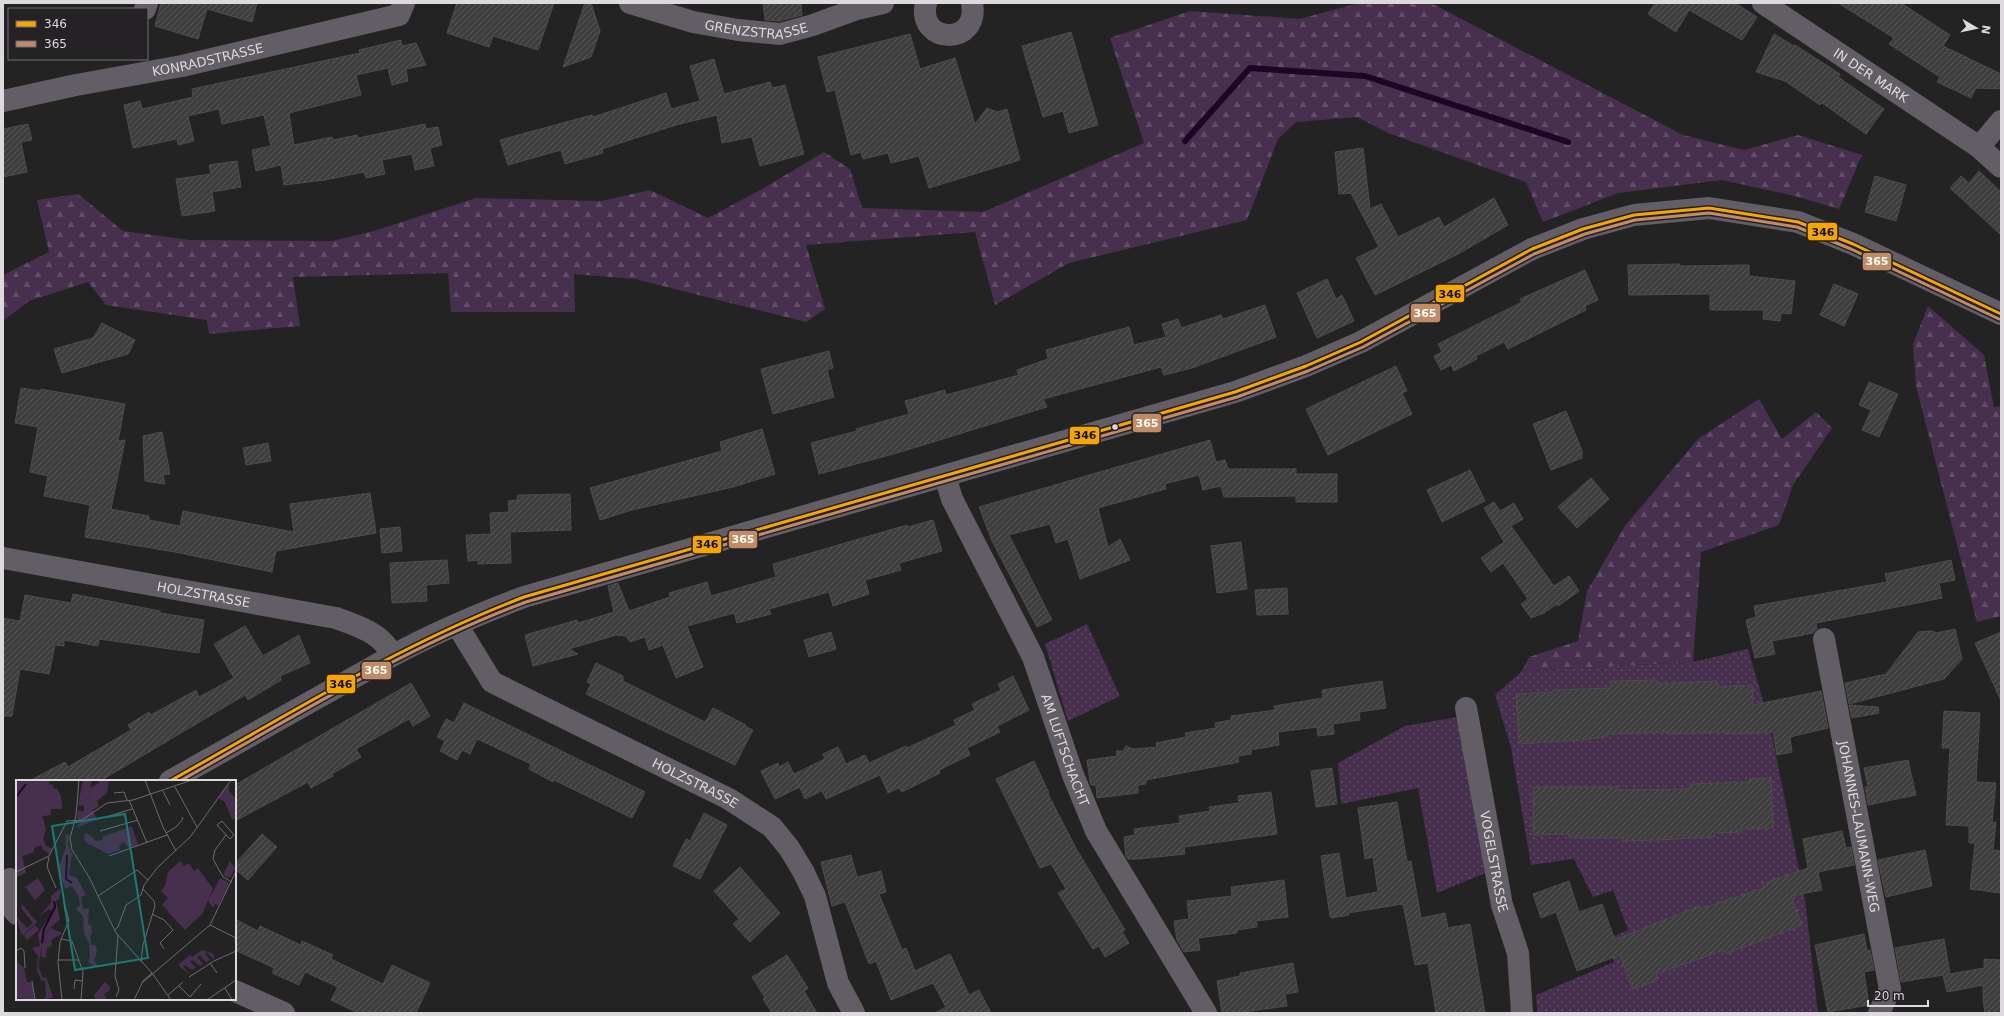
<svg xmlns="http://www.w3.org/2000/svg" width="2004" height="1016" viewBox="0 0 2004 1016" font-family="'DejaVu Sans',sans-serif">
  <style>
    .grass { fill: url(#grass-dots) }
    .forest { fill: url(#forest-firs) }
    .lines { fill: none; stroke-linecap: round; stroke-linejoin: round }
    .stream { stroke: #1e0425; stroke-width: 6 }
    .building { fill: url(#building-hatch); stroke: #4c4c4c }
    .minor { stroke: #635e65; stroke-width: 22 }
    .bus-1-casing { stroke: #242225; stroke-width: 6 }
    .bus-2-casing { stroke: #242225; stroke-width: 6 }
    .bus-1 { stroke: #f7a600; stroke-width: 3 }
    .bus-2 { stroke: #c18c65; stroke-width: 3 }
    .bus-dot { fill: #dcdadc; stroke: #242225; stroke-width: 1.5 }
    .labels { text-anchor: middle; dominant-baseline: central; stroke-width: 4; stroke-linejoin: round; paint-order: stroke }
    .street-label { font-size: 13px; fill: #dcdadc; stroke: #242225 }
    .inset-river { fill: none; stroke: #1e0425; stroke-width: 2 }
    .inset-road { fill: none; stroke: #6e6c6e; stroke-width: 1 }
    .view { fill: #197b74; fill-opacity: 0.15; stroke: #197b74; stroke-width: 2 }
    .inset-edge { fill: none; stroke: #dcdadc; stroke-width: 2 }
    .line-badge { stroke: #242225; stroke-width: 1.5 }
    .badge-label { font-size: 11px; text-anchor: middle; font-weight: bold; fill: #fff }
    .pale-badge-label { font-size: 11px; text-anchor: middle; font-weight: bold; fill: #111 }
  </style>
  <defs>
    <pattern id="grass-dots" width="8" height="8" patternUnits="userSpaceOnUse"><rect width="8" height="8" fill="#472f4e"/><path d="M2 2h.1M6 6h.1" fill="none" stroke="#614d67" stroke-width="1.8" stroke-linecap="round"/></pattern>
    <pattern id="forest-firs" width="22" height="20" patternUnits="userSpaceOnUse"><rect width="22" height="20" fill="#472f4e"/><path d="M5 1l3.5 6h-7zM16 11l3.5 6h-7z" fill="#614d67"/></pattern>
    <pattern id="building-hatch" width="6" height="6" patternUnits="userSpaceOnUse"><rect width="6" height="6" fill="#3e3e3e"/><path d="M-1 1l2-2M0 6l6-6M5 7l2-2" fill="none" stroke="#595959"/></pattern>
  </defs>
  <rect width="100%" height="100%" fill="#242324"/>
  <g class="grass">
    <path d="M1087 624 1120 696 1068 721 1045 644Z"/>
    <path d="M1748 649 1769 721 1805 900 1818 1013H1538L1536 995 1614 962 1607 939 1628 930 1613 890 1593 897 1574 859 1531 865 1511 747 1495 695 1522 671 1693 662Z"/>
    <path d="M1463 716 1485 873 1437 893 1418 788 1341 804 1338 763 1405 726Z"/>
  </g>
  <g class="forest">
    <path d="M1360 3H1431L1683 135 1744 150 1798 135 1862 155 1839 209 1795 196 1722 180 1618 193 1543 222 1526 182 1388 133 1357 117 1296 122 1278 139 1247 220 1069 263 995 305 975 232 806 245 825 309 806 322 635 279 574 274 575 312H451L448 273 293 277 300 326 209 334 207 320 106 305 88 282 29 301 3 321V275L49 252 37 200 78 194 123 231 190 240 332 241 374 231 476 198 601 201 650 190 708 218 762 189 824 152 850 169 862 208 983 212 1144 143 1110 38 1190 11 1299 19Z"/>
    <path d="M1928 306 1984 355 1994 407 2001 406V616L1977 622 1916 386 1913 344Z"/>
    <path d="M1759 399 1782 439 1816 412 1832 428 1793 485 1779 525 1701 552 1693 662 1522 671 1529 657 1578 641 1587 591 1625 526 1698 439Z"/>
  </g>
  <g class="lines">
    <path class="stream" d="M1185 141 1250 68 1365 76 1568 142"/>
  </g>
  <g class="building">
    <path d="M161 3H257L252 22 207 9 198 39 155 26Z"/>
    <path d="M457 3H554L538 50 493 36 489 47 447 33Z"/>
    <path d="M585 3H591L600 31 591 57 563 67Z"/>
    <path d="M763 3H801L802 15 779 21 765 20Z"/>
    <path d="M1655 3H1735L1757 17 1742 40 1689 10 1676 32 1648 14Z"/>
    <path d="M1838 3H1901L1950 35 1943 46 2001 74V89L1976 88 1971 98 1937 82 1940 77 1889 44 1894 38Z"/>
    <path d="M1071 32 1098 125 1069 133 1063 111 1043 117 1022 46Z"/>
    <path d="M910 34 920 69 955 58 975 124 987 108 997 112 1007 109 1020 160 929 188 919 156 891 163 888 153 863 159 861 152 851 155 835 90 827 92 818 57Z"/>
    <path d="M1774 34 1794 46 1795 45 1840 74 1838 77 1884 109 1866 134 1822 103 1820 105 1785 81 1756 72Z"/>
    <path d="M401 40 402 46 416 43 426 65 406 69 408 81 392 85 388 68 356 75 361 95 289 113 294 145 332 137 333 140 357 135 358 138 425 124 426 129 438 127 442 145 430 148 434 166 415 170 412 154 382 160 385 174 366 178 364 172 325 180 284 185 281 165 256 171 252 150 271 146 264 115 222 124 219 109 188 116 194 141 178 145 177 139 133 148 124 105 140 101 142 109 193 97 192 89 360 53 359 50Z"/>
    <path d="M714 59 724 94 770 82 772 88 785 85 804 154 760 166 752 137 722 143 717 115 676 125 602 149 603 153 565 164 561 150 508 165 500 140 592 115 593 117 666 93 671 109 700 101 690 66Z"/>
    <path d="M28 124 32 140 21 142 27 172 3 177V129Z"/>
    <path d="M1363 148 1370 209 1381 204 1398 237 1439 217 1444 227 1494 198 1508 225 1458 254 1375 295 1356 258 1379 247 1351 193 1339 194 1335 152Z"/>
    <path d="M237 161 241 187 212 192 215 211 182 216 176 179 211 174 209 165Z"/>
    <path d="M1979 171 2001 192V235L1950 188 1961 176 1969 183Z"/>
    <path d="M1875 176 1906 185 1896 221 1865 212Z"/>
    <path d="M1680 264V266L1749 265V276L1795 281 1791 314 1781 313 1780 321 1763 319 1764 310H1710V294L1629 295 1628 265Z"/>
    <path d="M1585 270 1598 300 1585 306 1586 310 1508 349 1504 342 1476 356 1477 359 1454 371 1451 365 1441 370 1434 356 1442 352 1438 344 1522 302 1520 299Z"/>
    <path d="M1327 279 1336 299 1342 295 1354 321 1317 338 1297 293Z"/>
    <path d="M1834 284 1858 294 1844 326 1820 315Z"/>
    <path d="M1265 305 1276 337 1192 368 1164 375 1161 367 1043 399 1047 407 897 453 819 474 811 443 857 431 856 429 909 414 905 401 945 390 946 395 1019 375 1017 370 1048 359 1046 350 1129 327 1134 345 1166 337 1162 324 1178 319 1181 328 1221 315 1223 319Z"/>
    <path d="M102 323 135 340 128 354 62 373 54 349 93 338Z"/>
    <path d="M829 351 833 368 827 370 834 397 773 414 761 369Z"/>
    <path d="M1396 366 1407 391 1402 393 1412 414 1328 455 1306 409Z"/>
    <path d="M1869 382 1898 394 1879 437 1862 430 1871 410 1859 405Z"/>
    <path d="M21 388 41 391V389L125 404 118 441 125 440 111 509 149 516V520L180 526 183 511 294 532 290 504 370 493 376 533 276 551 272 572 175 552 85 537 90 505 44 496 48 476 30 472 38 427 15 423Z"/>
    <path d="M1566 411 1582 451V458L1551 470 1533 424Z"/>
    <path d="M762 429 775 474 733 487 632 510 600 520 590 488 722 451 720 442Z"/>
    <path d="M162 432 170 474 163 475 165 484 145 481 143 436Z"/>
    <path d="M1210 440 1216 462 1225 460 1228 469H1296V474H1337V502H1296V496L1224 497 1221 486 1203 490 1199 475 1165 484 1166 489 1098 508 1108 547 1120 539 1130 560 1080 579 1068 539 1056 543 1050 524 1009 535 1052 620 1037 627 992 541 979 507Z"/>
    <path d="M268 443 271 461 246 465 243 448Z"/>
    <path d="M1470 470 1485 501 1442 522 1427 490Z"/>
    <path d="M1591 478 1609 499 1577 528 1558 507Z"/>
    <path d="M570 494 571 530 510 532 511 563 478 564V560L468 561 466 535 491 534 490 513 509 512 508 501 517 500 518 495Z"/>
    <path d="M1494 502 1500 511 1514 503 1523 519 1511 526 1554 586 1569 576 1579 591 1558 606 1557 604 1544 613 1531 618 1521 604 1528 599 1503 563 1491 572 1481 558 1504 542 1484 508Z"/>
    <path d="M933 520 942 551 899 563 901 570 865 580 869 594 833 606 829 592 769 609 771 614 737 623 734 613 687 626 703 667 676 678 663 645 649 650 645 637 630 642 626 636 616 635 569 649 578 654 533 666 525 635 577 620 578 623 614 612 608 586 618 583 629 611 670 597 669 593 707 582 711 596 776 577 773 564 907 525 908 527Z"/>
    <path d="M400 527 402 551 382 553 380 529Z"/>
    <path d="M1241 542 1247 589 1217 593 1211 546Z"/>
    <path d="M447 560 449 583 426 585 427 601 392 603 390 563Z"/>
    <path d="M1951 560 1955 580 1939 583 1942 598 1816 623 1817 629 1813 633 1772 641 1775 654 1755 658 1746 620 1756 617 1754 606 1887 582 1885 574Z"/>
    <path d="M1287 588 1288 614 1257 615 1255 590Z"/>
    <path d="M73 594 160 611V613L204 620 199 653 99 639 98 646 64 640V646L55 645 49 674 20 669 12 716H3V618L20 621 25 595 71 603Z"/>
    <path d="M245 626 263 656 299 635 310 663 280 676 281 680 248 700 245 695 100 781H29L65 762 68 767 131 730 128 725 149 712 151 715 196 690 199 697 234 678 214 644Z"/>
    <path d="M1955 629 1962 659 1944 679 1849 704 1845 683 1886 674 1918 632 1932 631 1936 633Z"/>
    <path d="M831 632 836 649 809 657 804 640Z"/>
    <path d="M2001 632V701L1975 643Z"/>
    <path d="M596 663 623 676V681L705 722 713 708 746 725 745 726 753 730 735 765 586 694 591 684 587 682Z"/>
    <path d="M1013 676 1029 710 997 726 1000 732 967 748 970 755 939 770 940 773 902 792 899 788 888 793 880 775 826 799 822 791 805 799 794 774 825 759 823 754 838 747 846 764 865 755 869 763 906 746 907 748 956 725 954 720 975 710 972 704 1001 690 998 684Z"/>
    <path d="M1657 680V684L1717 681 1718 687 1752 685 1753 705 1821 691 1828 728 1790 737 1792 752 1777 755 1773 732 1725 734V732L1667 734V732L1607 734V737L1581 740 1519 744 1516 694 1553 692V690L1611 688V681Z"/>
    <path d="M1382 681 1386 708 1359 712 1360 720 1333 724 1334 734 1318 736 1317 727 1278 732 1279 745 1251 750V754L1238 756 1239 762 1146 780V784L1138 785V793L1097 798 1096 785H1091L1090 782 1087 760 1117 756 1116 751H1123L1126 746 1134 749 1157 747 1156 743 1186 737 1185 733 1216 728 1215 723 1231 720V716L1275 710 1274 706 1323 698 1322 690Z"/>
    <path d="M411 683 430 716 413 726 409 719 356 749 361 757 332 774 333 776 311 788 308 782 235 821V785Z"/>
    <path d="M464 703 645 792 632 818 554 780 553 782 529 769 531 764 477 739 470 754 462 750 457 760 440 751 445 741 437 737 446 719 454 723Z"/>
    <path d="M1849 705 1878 707 1879 713 1852 718Z"/>
    <path d="M1944 711 1980 713 1976 782 1996 783 1992 823 1996 822 1993 850 2001 851V893L1970 889 1975 843H1969V826L1946 825 1950 748H1942Z"/>
    <path d="M1908 760 1916 795 1868 805 1865 787H1868L1864 768Z"/>
    <path d="M1034 761 1049 793 1048 794 1077 850 1125 930 1122 932 1129 943 1105 957 1099 946 1093 949 1058 893 1066 889 1051 864 1040 868 996 779Z"/>
    <path d="M788 762 800 787 775 799 761 771 778 763 779 767Z"/>
    <path d="M1332 768 1337 804 1316 807 1311 771Z"/>
    <path d="M1771 778 1773 828 1742 829V832L1715 833V837L1656 840 1623 841V838H1569V834L1533 835V787H1617V790L1690 789 1689 784 1749 782V779Z"/>
    <path d="M1271 792 1277 834 1184 847 1185 854 1139 859H1128L1126 857 1124 837 1135 835 1134 829 1180 823 1179 816 1210 811 1209 807 1239 803 1238 796Z"/>
    <path d="M1397 802 1407 862 1411 861 1421 918 1445 913 1448 928 1470 924 1485 1013H1436L1428 963 1415 965 1403 904 1348 913 1349 915 1331 918 1330 916 1321 856 1339 853 1346 898 1378 892 1373 857 1365 859 1358 808Z"/>
    <path d="M704 813 727 825 700 879 673 866 686 839 690 841Z"/>
    <path d="M1842 831 1846 848 1851 847 1854 865 1818 872 1822 890 1791 896 1802 925 1725 954 1724 950 1656 974 1658 980 1633 989 1620 955 1577 971 1556 912 1541 918 1533 894 1569 881 1579 912 1602 904 1615 940 1699 906 1700 909 1764 888 1762 884 1808 868 1803 839Z"/>
    <path d="M262 834 277 847 248 880 235 869V864Z"/>
    <path d="M1925 850 1932 886 1886 897 1878 860Z"/>
    <path d="M851 855 857 877 881 871 886 892 879 894 902 950 906 948 915 971 950 954 969 995 979 990 991 1013H935L946 1007 933 983 891 1000 876 961 869 964 845 902 832 906 821 862Z"/>
    <path d="M740 867 780 913 750 942 733 924 739 919 714 891Z"/>
    <path d="M1284 880 1288 917 1256 921 1257 927 1237 930V933L1198 938 1200 950 1184 952 1177 940 1174 921 1189 919 1187 901 1232 896 1231 887Z"/>
    <path d="M235 919 258 931 260 926 301 945 302 941 333 955 331 959 383 984 392 965 430 983 416 1013H358L331 1000 338 987 305 972 299 985 272 973 274 968 235 950Z"/>
    <path d="M1864 934 1867 951 1870 950 1874 970 1864 972 1869 1005 1828 1012 1815 945Z"/>
    <path d="M1944 939 1950 974 1984 968V959L2001 960V1013H1985L1983 1000V985L1947 992 1943 975 1901 982 1895 948Z"/>
    <path d="M787 955 808 988 804 991 817 1013H772L763 999 765 998 752 977Z"/>
    <path d="M1293 963 1298 992 1285 994 1287 1006 1236 1013H1222L1217 981 1240 976V973Z"/>
  </g>
  <g class="lines">
    <g class="minor">
      <path id="s1" d="M630 3 693 22 738 30 780 34 813 25 857 9 883 3"/>
      <path d="M926 3C916 44 980 47 972 3"/>
      <path id="s2" d="M1763 3 1979 147 2001 167"/>
      <path d="M145 9 147 3"/>
      <path id="s3" d="M3 101 76 85 182 66 399 15 404 3"/>
      <path d="M1979 147 2001 121"/>
      <path id="s4" d="M945 476 952 499 1033 657 1073 775 1096 831 1206 1013"/>
      <path id="s5" d="M3 558 336 618C356 625 384 634 392 656"/>
      <path id="s6" d="M457 625 492 682 729 799 772 827 789 848 803 871 815 896 838 983 854 1013"/>
      <path id="s7" d="M1824 639 1890 989 1879 1013"/>
      <path id="s8" d="M1466 708 1502 905 1518 953 1522 1013"/>
      <path d="M170 781 392 656C434 633 479 614 524 597L1235 392 1306 366 1361 342 1532 249 1583 229 1634 215 1709 208 1798 222 1853 244 2001 314"/>
      <path d="M10 879 14 911 17 914"/>
      <path d="M235 991 284 1013"/>
    </g>
    <g class="bus-1-casing">
      <path id="bus-1" d="M170 781C286 716 399 645 524 597L1235 392 1306 366 1361 342 1532 249 1583 229 1634 215 1709 208 1798 222 1853 244 2001 314"/>
    </g>
    <g class="bus-2-casing">
      <path id="bus-2" d="M180 781C293 717 404 648 526 602L1237 397 1308 371 1363 347 1534 254 1585 234 1635 220 1709 213 1797 227 1851 249 1999 319"/>
    </g>
    <use href="#bus-1" class="bus-1"/>
    <use href="#bus-2" class="bus-2"/>
  </g>
  <circle class="bus-dot" cx="1115" cy="427" r="3.5"/>
  <g class="labels">
    <g class="street-label">
      <text stroke="none"><textPath href="#s1" startOffset="130">GRENZSTRASSE</textPath></text>
      <text stroke="none"><textPath href="#s3" startOffset="209">KONRADSTRASSE</textPath></text>
      <text stroke="none"><textPath href="#s2" startOffset="130">IN DER MARK</textPath></text>
      <text stroke="none"><textPath href="#s5" startOffset="204">HOLZSTRASSE</textPath></text>
      <text stroke="none"><textPath href="#s4" startOffset="300">AM LUFTSCHACHT</textPath></text>
      <text stroke="none"><textPath href="#s6" startOffset="294">HOLZSTRASSE</textPath></text>
      <text stroke="none"><textPath href="#s7" startOffset="191">JOHANNES-LAUMANN-WEG</textPath></text>
      <text stroke="none"><textPath href="#s8" startOffset="156">VOGELSTRASSE</textPath></text>
    </g>
  </g>
  <g transform="translate(16 780)">
    <rect width="220" height="220" fill="#242324"/>
    <path d="M5 0H34L32 5 36 4 38 9 41 8 45 17 46 29H35L34 35 26 36 30 49 27 59 30 66 36 69 28 71 25 65 18 68V72L6 76 10 93 0 97V3ZM67 0H75L73 20H63ZM116 46 122 65 113 68 107 62 103 67 104 70 92 74 90 73 86 57ZM214 81 219 88 214 98 207 95ZM22 98 29 110 19 120 9 107ZM204 98 213 103 202 126 199 124 197 128 192 121ZM34 148 47 153 30 163 29 157ZM186 170 198 174V180L191 172 189 174 194 180 190 182 184 175 181 177 187 184 184 186 176 180 174 182 180 187 176 190 169 185 167 186 173 194 162 185 174 175 176 177ZM0 181 8 188 11 202H16L18 220 0 218ZM89 202 94 207 93 211 88 214 91 220H80L78 215Z" fill="#472f4e"/>
    <path d="M15 0H34L32 6 19 12 22 20 44 13 46 29H35L34 35 26 36 30 49 27 59 30 66 36 69 33 74 25 65 18 68V72L6 76 10 93 0 97V23ZM21 25 22 30 19 31H22L24 39 18 46 25 58 16 49 17 47 8 34ZM83 0H93L91 13 81 21 83 26 77 30 81 40 59 48 65 42 61 38 62 31H68V26L62 25 63 20H73L74 8 83 3ZM213 3V11L220 19V38L216 40 209 22 202 18ZM69 53 76 56 79 61 87 60 90 73 71 63 68 59ZM49 54 53 55 52 64 57 76 55 78 53 95 61 98 70 115 65 117 67 129 73 128 72 145H75L76 154 74 155 75 165H79L81 171 78 180 82 186 79 187 72 182 74 178 73 163 68 153 67 136 60 129 64 125 63 117 56 106 49 109 42 89 50 67ZM42 110H45L43 119 40 121 44 139 32 150 29 157 31 169 30 176H33L26 179 29 177 30 170 26 165 22 186 27 198 30 197 37 217 28 220 30 216 29 201 25 200 21 190 22 176 16 168 24 166 22 154 37 131 33 129 23 136 35 123V116ZM6 124 21 142 6 156 0 136 11 148 17 143 5 128Z" fill="#472f4e" fill-rule="evenodd"/>
    <path d="M164 81 168 86 173 83 178 91 182 88 197 109 186 134 169 150 146 125 152 118 145 111 149 106 152 92Z" fill="#472f4e"/>
    <path d="M19 145 23 150 11 160 8 155ZM35 160 36 166 30 168 29 177H25L26 165Z" fill="#472f4e"/>
    <path class="inset-river" d="M0 17 10 4M51 75 50 99 56 103M26 163 28 149 39 127 38 121"/>
    <path class="inset-road" d="M63 0 60 36 54 58 56 70 73 97 100 153 136 193 155 220M129 0 147 47 160 71M159 7 181 47M147 11 154 25M98 13 108 12 111 20M113 20 131 63M90 37 116 29M206 41 218 55 214 59 201 45ZM84 51 122 40M150 53 160 47 167 39 166 37M210 55 199 70 197 79 207 97 216 102M93 76 151 55M33 77 31 87 40 108M0 92 33 76 51 41 66 40 91 23 117 20 176 0M82 116 121 90 132 100M136 134 148 140 157 150 144 163 148 169M194 145 220 158M99 150 102 147 110 125 125 115 128 105 142 87 175 56 215 0M45 159 56 161 67 192 65 220M0 171 5 168 8 171 9 188M42 180H63M125 182 127 165 139 126 138 121 127 109M194 183 201 193M173 197 198 181 220 171M16 201 19 220M127 202 194 145 220 91M163 206 174 217 185 204M209 208 216 220M58 209 59 200 67 201M152 215 167 202M100 217 103 210 99 196 102 154M46 220 42 182 44 162 53 140 48 123M118 220 127 201 136 193M191 220 220 200"/>
    <path class="view" d="M109 34 132 178 59 190 36 46Z"/>
    <rect width="220" height="220" class="inset-edge"/>
  </g>
  <g class="line-badge">
    <rect x="1807" y="222" width="31" height="19" rx="4" fill="#f7a600"/>
    <rect x="1862" y="252" width="30" height="19" rx="4" fill="#c18c65"/>
    <rect x="1435" y="284" width="30" height="19" rx="4" fill="#f7a600"/>
    <rect x="1410" y="303" width="31" height="20" rx="4" fill="#c18c65"/>
    <rect x="1132" y="413" width="30" height="20" rx="4" fill="#c18c65"/>
    <rect x="1069" y="426" width="31" height="19" rx="4" fill="#f7a600"/>
    <rect x="728" y="530" width="30" height="19" rx="4" fill="#c18c65"/>
    <rect x="692" y="535" width="30" height="19" rx="4" fill="#f7a600"/>
    <rect x="361" y="661" width="31" height="19" rx="4" fill="#c18c65"/>
    <rect x="326" y="674" width="30" height="20" rx="4" fill="#f7a600"/>
  </g>
  <g class="badge-label">
    <text x="1877" y="265">365</text>
    <text x="1425" y="317">365</text>
    <text x="1147" y="427">365</text>
    <text x="743" y="543">365</text>
    <text x="376" y="674">365</text>
  </g>
  <g class="pale-badge-label">
    <text x="1823" y="236">346</text>
    <text x="1450" y="298">346</text>
    <text x="1085" y="439">346</text>
    <text x="707" y="548">346</text>
    <text x="341" y="688">346</text>
  </g>
  <rect width="2004" height="1016" fill="none" stroke="#dcdadc" stroke-width="8"/>
  <rect x="8" y="8" width="140" height="52" fill="#242225" stroke="#6e6c6e"/>
  <rect x="16" y="21" width="20" height="6" fill="#f7a600" stroke="#6e6c6e"/>
  <text x="44" y="28" font-size="12" fill="#dcdadc">346</text>
  <rect x="16" y="41" width="20" height="6" fill="#c18c65" stroke="#6e6c6e"/>
  <text x="44" y="48" font-size="12" fill="#dcdadc">365</text>
  <g transform="translate(1976 28) rotate(99)" stroke="#242225" stroke-width="3" paint-order="stroke">
  <path d="M0-3L7 15L0 10L-7 15Z" fill="#dcdadc"/>
  <text y="-6" font-size="11" font-weight="bold" text-anchor="middle" fill="#dcdadc">N</text>
  </g>
  <path d="M1868 1000v6h60v-6" fill="none" stroke="#dcdadc" stroke-width="2"/>
  <text x="1874" y="1000" font-size="12" fill="#dcdadc" stroke="#242225" stroke-width="3" paint-order="stroke">20 m</text>
</svg>
